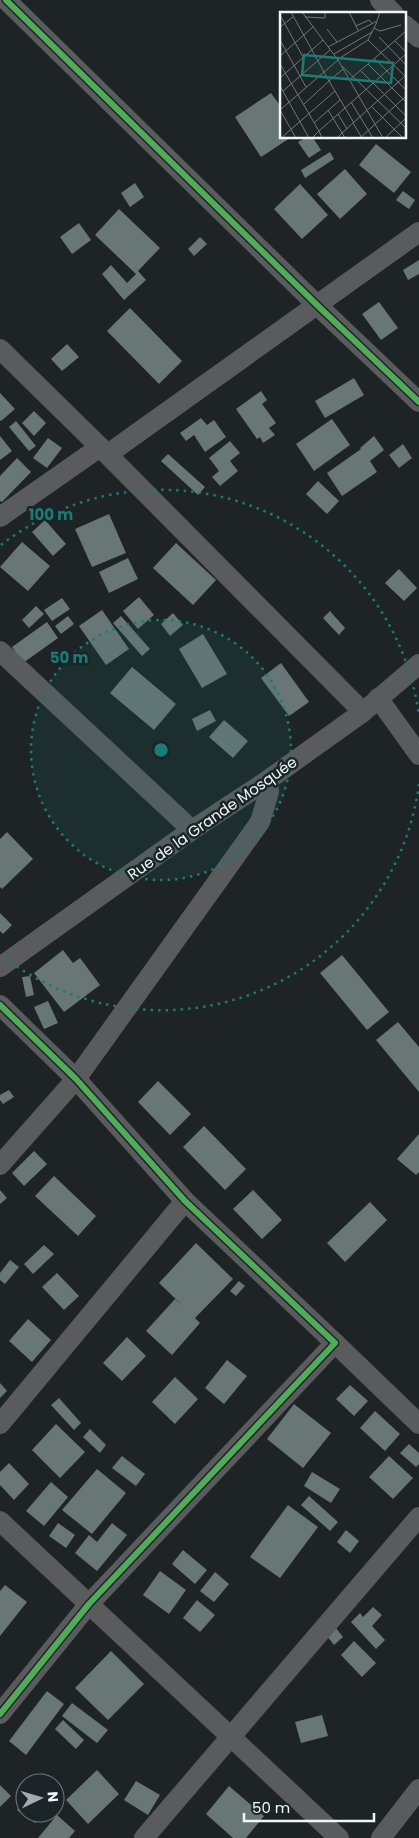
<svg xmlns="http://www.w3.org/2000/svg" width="419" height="1838" viewBox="0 0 419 1838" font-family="Poppins,sans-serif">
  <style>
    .building { fill: #697676 }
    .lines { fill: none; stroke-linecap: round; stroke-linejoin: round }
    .minor { stroke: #5a5b5d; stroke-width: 20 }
    .cycleway-casing { stroke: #1b2528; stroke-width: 9 }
    .cycleway { stroke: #51ab58; stroke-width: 6 }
    .ring { fill: none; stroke: #1a7c75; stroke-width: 2.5; stroke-dasharray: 2.5 5 }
    .labels { text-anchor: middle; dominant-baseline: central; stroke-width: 5; stroke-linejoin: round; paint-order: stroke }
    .street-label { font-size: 15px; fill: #f0f6f8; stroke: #1b2528 }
    .inset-road { fill: none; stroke: #727879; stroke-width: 1 }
    .view { fill: #1a7c75; fill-opacity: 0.15; stroke: #1a7c75; stroke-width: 2.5 }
    .inset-edge { fill: none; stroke: #f0f6f8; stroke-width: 2.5 }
    .centre { fill: #1a7c75; stroke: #1b2528; stroke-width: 2.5 }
    .ring-label { font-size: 15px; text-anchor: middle; font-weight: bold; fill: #1a7c75; stroke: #1b2528; stroke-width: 5; stroke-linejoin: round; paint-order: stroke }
  </style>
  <rect width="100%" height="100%" fill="#1e2425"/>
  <g class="building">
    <path d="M271 93 282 108V138H290L261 157 235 117Z"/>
    <path d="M305 138H313L321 150 309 158 298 142Z"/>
    <path d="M376 144 411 172 394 193 359 165Z"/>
    <path d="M330 152 334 159 305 178 301 170Z"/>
    <path d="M345 169 367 194 340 219 317 194Z"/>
    <path d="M135 183 144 197 130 207 121 193Z"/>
    <path d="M300 184 328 215 302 239 274 209Z"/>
    <path d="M403 191 415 200 409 209 396 200Z"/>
    <path d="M119 209 160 248 138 271 146 280 124 300 102 274 111 265 127 283 136 274 95 235Z"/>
    <path d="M79 223 91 240 72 254 60 237Z"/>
    <path d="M200 237 207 244 194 256 188 249Z"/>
    <path d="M419 260V274L408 280 403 270Z"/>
    <path d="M379 302 398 328 381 340 362 314Z"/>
    <path d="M130 308 182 361 159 384 107 331Z"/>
    <path d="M67 344 79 357 62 371 51 359Z"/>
    <path d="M354 378 364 395 325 418 315 401Z"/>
    <path d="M261 391 267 400 262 404 276 423 269 428 275 435 263 443 260 437 257 439 236 409Z"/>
    <path d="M0 393 15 409 1 421 0 420Z"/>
    <path d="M34 411 46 423 34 436 22 423Z"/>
    <path d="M201 418 207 425 214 420 226 437 205 452 194 435 186 441 180 433Z"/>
    <path d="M332 419 350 445 314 471 296 444Z"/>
    <path d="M16 421 36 446 29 451 9 427Z"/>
    <path d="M0 436 12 451 0 460Z"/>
    <path d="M374 436 384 450 370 461 377 472 342 496 327 473 361 449 360 448Z"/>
    <path d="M48 438 62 448 47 468 33 458Z"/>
    <path d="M230 441 240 453 230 461 238 471 220 486 212 477 219 471 209 458Z"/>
    <path d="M403 444 412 458 399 468 389 455Z"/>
    <path d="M168 454 205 487 198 495 161 461Z"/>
    <path d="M17 458 31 472 2 502 0 501V476Z"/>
    <path d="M318 481 339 501 327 514 306 494Z"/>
    <path d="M109 514 126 553 92 567 75 529Z"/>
    <path d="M45 520 66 544 53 556 32 532Z"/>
    <path d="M22 542 50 566 28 591 0 567Z"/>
    <path d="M176 543 216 580 193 605 153 568Z"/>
    <path d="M128 558 138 579 109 593 99 572Z"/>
    <path d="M399 569 417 588 404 601 385 583Z"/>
    <path d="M139 597 154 615 138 629 123 611Z"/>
    <path d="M62 598 70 609 52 621 44 610Z"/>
    <path d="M36 606 44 614 29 628 22 620Z"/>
    <path d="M102 610 129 649 106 665 79 626Z"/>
    <path d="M330 611 345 628 339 635 323 618Z"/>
    <path d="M173 613 183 625 170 636 161 624Z"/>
    <path d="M68 616 74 624 61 634 55 626Z"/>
    <path d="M121 616 150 649 142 656 113 623Z"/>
    <path d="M47 622 58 638 23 663 12 647Z"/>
    <path d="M203 634 227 674 202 688 179 649Z"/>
    <path d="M281 663 309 702 289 716 261 678Z"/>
    <path d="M132 667 176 704 154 730 110 693Z"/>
    <path d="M210 710 216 721 197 731 192 719Z"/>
    <path d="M224 720 248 741 233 758 209 737Z"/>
    <path d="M7 832 33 859 2 889 0 887V839Z"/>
    <path d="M0 913 12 925 3 934 0 931Z"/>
    <path d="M63 950 73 963 80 958 100 985 64 1012 34 973Z"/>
    <path d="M342 955 389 1012 367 1030 320 973Z"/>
    <path d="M30 976 34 995 26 997 22 977Z"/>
    <path d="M48 1001 58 1023 44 1029 34 1007Z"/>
    <path d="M398 1022 419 1047V1092L376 1040Z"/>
    <path d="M158 1081 191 1114 170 1135 138 1102Z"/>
    <path d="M9 1090 14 1097 3 1104 0 1100V1095Z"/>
    <path d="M204 1126 246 1169 225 1190 183 1147Z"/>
    <path d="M419 1134V1172L416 1175 397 1159Z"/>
    <path d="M34 1151 47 1164 24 1186 12 1173Z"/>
    <path d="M54 1176 96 1216 78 1236 35 1196Z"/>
    <path d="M0 1190 7 1198 0 1204Z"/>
    <path d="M253 1190 282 1220 262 1239 233 1209Z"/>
    <path d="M370 1202 387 1220 345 1262 327 1243Z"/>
    <path d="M196 1243 233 1279 195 1318 200 1323 172 1355 146 1331 175 1299 184 1307 159 1283Z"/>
    <path d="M44 1245 54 1254 33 1274 24 1264Z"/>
    <path d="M10 1260 19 1267 5 1284 0 1280V1273Z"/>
    <path d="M57 1273 79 1296 64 1310 42 1287Z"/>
    <path d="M239 1281 245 1286 236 1296 230 1291Z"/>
    <path d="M28 1319 51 1340 32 1362 9 1341Z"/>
    <path d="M127 1337 146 1356 122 1381 103 1363Z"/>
    <path d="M227 1360 247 1376 224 1404 205 1388Z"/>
    <path d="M175 1377 198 1399 175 1424 152 1402Z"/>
    <path d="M0 1383 7 1391 0 1398Z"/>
    <path d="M350 1385 368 1401 354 1416 336 1399Z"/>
    <path d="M59 1398 81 1423 74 1430 51 1405Z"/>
    <path d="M294 1404 331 1433 303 1468 267 1439Z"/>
    <path d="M375 1411 400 1434 385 1451 360 1428Z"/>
    <path d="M56 1424 85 1452 60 1478 32 1450Z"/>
    <path d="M90 1429 106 1445 100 1453 83 1437Z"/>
    <path d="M409 1444 419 1453V1464L416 1467 400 1453Z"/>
    <path d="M122 1456 145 1474 136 1486 112 1468Z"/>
    <path d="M389 1456 413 1478 393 1499 369 1477Z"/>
    <path d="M9 1463 29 1484 14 1500 0 1485V1472Z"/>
    <path d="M97 1469 126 1493 92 1534 62 1510Z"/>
    <path d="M312 1472 340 1489 331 1503 304 1486Z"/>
    <path d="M51 1482 68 1497 44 1526 26 1511Z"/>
    <path d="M309 1496 338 1522 330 1531 301 1505Z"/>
    <path d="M288 1505 318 1527 280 1578 250 1557Z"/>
    <path d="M58 1523 75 1535 66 1548 49 1536Z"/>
    <path d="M112 1523 127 1535 97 1571 75 1553 89 1535 97 1542Z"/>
    <path d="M346 1530 359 1541 350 1553 337 1542Z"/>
    <path d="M183 1550 207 1570 195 1584 172 1564Z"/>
    <path d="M160 1571 186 1590 169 1614 143 1595Z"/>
    <path d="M215 1572 229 1584 214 1602 200 1591Z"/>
    <path d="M5 1585 27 1602 0 1636V1591Z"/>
    <path d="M197 1600 215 1615 200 1632 183 1618Z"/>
    <path d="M373 1607 382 1615 372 1626 385 1640 376 1649 351 1622 360 1613 363 1617Z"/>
    <path d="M336 1628 343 1637 334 1645 327 1636Z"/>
    <path d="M354 1641 376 1663 362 1677 341 1655Z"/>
    <path d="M111 1651 144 1684 108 1720 75 1688Z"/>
    <path d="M47 1691 64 1704 26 1755 9 1741Z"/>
    <path d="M72 1703 108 1730 97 1743 62 1716Z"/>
    <path d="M322 1715 328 1736 301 1743 295 1722Z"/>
    <path d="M63 1720 84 1740 76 1749 55 1729Z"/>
    <path d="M97 1770 119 1794 88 1824 66 1800Z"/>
    <path d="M136 1781 160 1795 148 1815 124 1800Z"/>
    <path d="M0 1785 11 1796 0 1807Z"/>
    <path d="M229 1786 264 1816 246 1838H233L206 1814Z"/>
    <path d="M25 1800V1813H43L35 1823 17 1810Z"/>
    <path d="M57 1815 75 1831 69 1838H38Z"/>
  </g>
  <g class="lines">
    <g class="minor">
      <path d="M6 0 317 305 419 402"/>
      <path d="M380 0 394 14"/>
      <path d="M405 25 419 38"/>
      <path d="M0 349 100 447 363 712"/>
      <path d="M108 454 419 232"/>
      <path d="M0 517 100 447"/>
      <path d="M0 651 192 830"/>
      <path d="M378 698 419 755"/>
      <path d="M0 967 192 830 268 780 363 712 419 664"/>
      <path d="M0 1005 76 1079 185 1201 335 1343 89 1604 0 1714"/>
      <path d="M0 1165 76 1079 260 822 269 792 268 780"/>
      <path d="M335 1343 419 1424"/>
      <path d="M0 1424 185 1201"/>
      <path d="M0 1521 339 1838"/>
      <path d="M144 1838 419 1517"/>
      <path d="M381 1838 419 1789"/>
    </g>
    <g class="cycleway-casing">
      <g id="cycleway">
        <path d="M6 0 317 305 419 402"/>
        <path d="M0 1005 76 1079 185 1201 335 1343 89 1604 0 1714"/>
      </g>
    </g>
    <use href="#cycleway" class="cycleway"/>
  </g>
  <circle cx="161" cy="750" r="130" fill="#1a7c75" fill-opacity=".12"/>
  <g class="ring">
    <circle cx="161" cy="750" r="130"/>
    <path d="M419 784A260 260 0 0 1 1 955M1 545A260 260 0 0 1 419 716"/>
  </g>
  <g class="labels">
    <g class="street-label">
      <text transform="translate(212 818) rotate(-35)">Rue de la Grande Mosquée</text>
    </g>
  </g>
  <g transform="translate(280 12)">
    <rect width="126" height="126" fill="#1e2425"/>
    <path class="inset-road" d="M11 0 44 60M22 0 58 48 103 126M69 0 78 18M0 3 23 45M25 5 45 6V0M76 14 89 8 92 11M0 15 13 5M94 16 100 19 121 13M47 17 57 30M99 25 126 53M0 28 26 75M88 28 126 65M115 29 126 40M48 35 97 9 100 0M54 42 92 20M0 44 33 15M95 47 126 78M57 48 88 28 97 10M0 52 39 119 126 42M88 52 126 19M62 54 126 116M63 57 49 69 74 111M81 59 126 104M0 66 43 28M69 68 88 52 126 90M0 74 29 126M3 79 50 38M71 90 93 126M23 93 49 69 44 60M92 95 123 126M0 98 58 48M0 98 16 126M48 98 62 121 57 126M58 102 67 117M34 111 60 88M73 111 82 126M1 126 55 79M32 126 39 119 42 126M65 126 62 121 126 63M80 126 126 84M105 126 126 106"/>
    <path class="view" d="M24 43 113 51 111 71 22 63Z"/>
    <rect width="126" height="126" class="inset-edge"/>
  </g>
  <circle cx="161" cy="750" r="8" class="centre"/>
  <g class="ring-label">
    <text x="51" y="520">100 m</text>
    <text x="69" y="663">50 m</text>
  </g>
  <g transform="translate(40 1798) rotate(85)"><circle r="24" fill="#1b2528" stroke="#70797b"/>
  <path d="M0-4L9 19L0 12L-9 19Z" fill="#a6acae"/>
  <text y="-8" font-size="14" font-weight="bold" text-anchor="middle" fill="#f0f6f8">N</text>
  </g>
  <path d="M244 1813v8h130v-8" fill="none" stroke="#f0f6f8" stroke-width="2.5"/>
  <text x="252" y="1813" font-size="15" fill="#f0f6f8" stroke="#1b2528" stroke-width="4" paint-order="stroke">50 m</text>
</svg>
